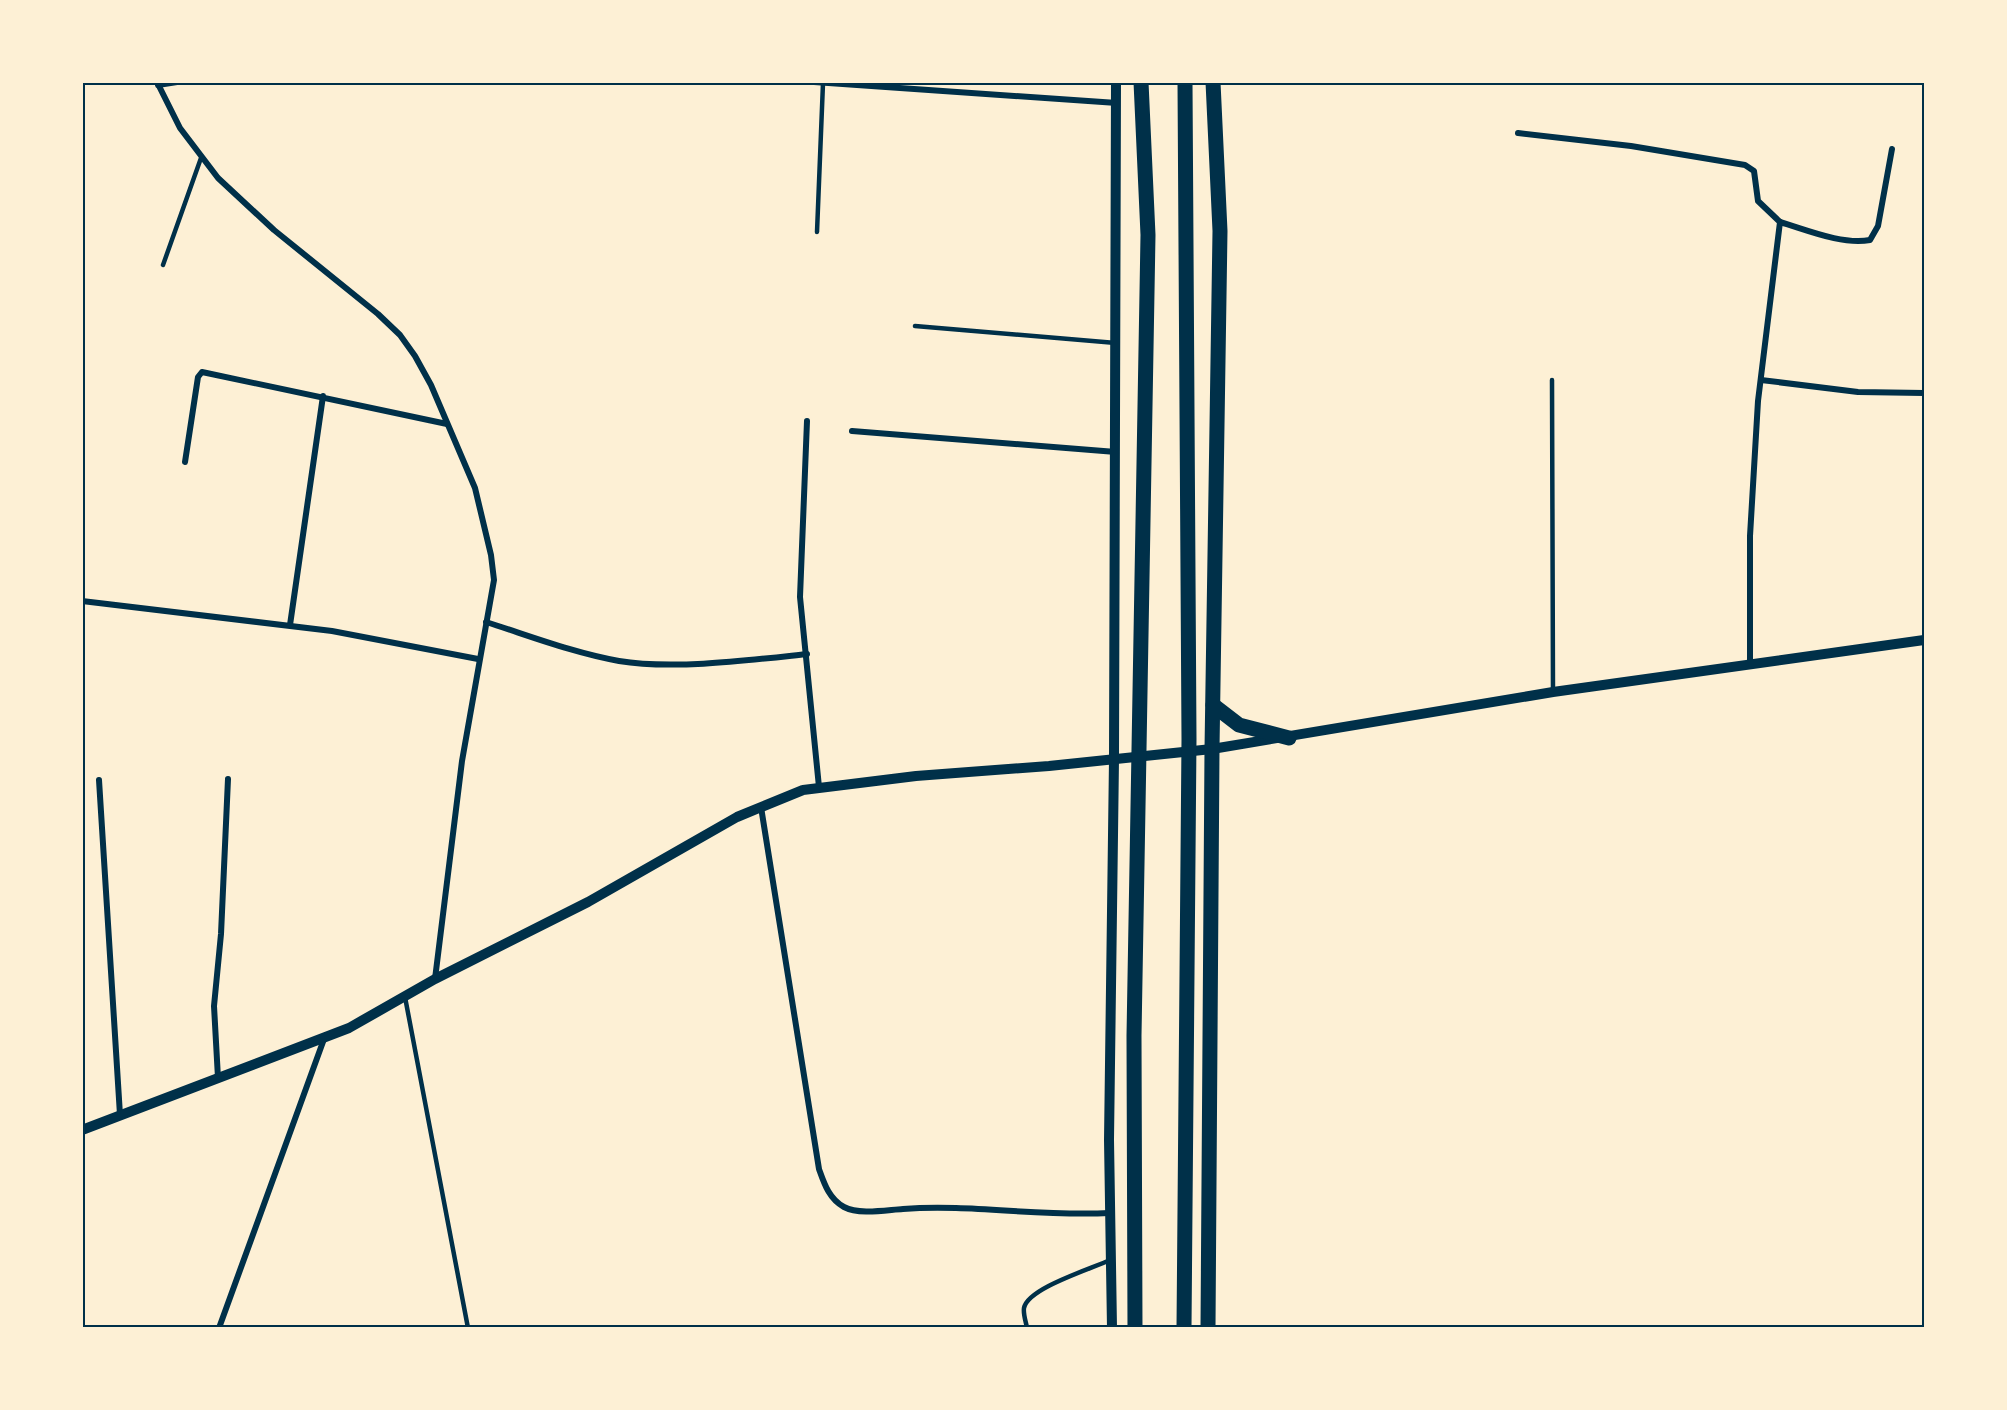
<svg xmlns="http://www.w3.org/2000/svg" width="2007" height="1410" viewBox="0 0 2007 1410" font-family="Commissioner,sans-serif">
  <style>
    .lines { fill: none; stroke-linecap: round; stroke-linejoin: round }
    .service { stroke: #003049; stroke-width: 4.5 }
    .minor { stroke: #003049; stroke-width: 6 }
    .tertiary { stroke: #003049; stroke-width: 10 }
    .primary { stroke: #003049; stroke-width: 15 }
    .trunk { stroke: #003049; stroke-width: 15 }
    .neatline { fill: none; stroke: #003049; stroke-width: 2 }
  </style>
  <rect width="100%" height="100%" fill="#fdf0d5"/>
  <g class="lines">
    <g class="service">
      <path d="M817 232 823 83"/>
      <path d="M163 265 201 158"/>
      <path d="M915 326 1116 343"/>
      <path d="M1552 380 1553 692"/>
      <path d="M405 997 468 1328"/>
      <path d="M1027 1328C1026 1322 1023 1314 1024 1308 1028 1288 1091 1269 1110 1260"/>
    </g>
    <g class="minor">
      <path d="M157 82 180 128 218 178 274 230 378 314 400 335 415 356 431 385 475 488 491 555 494 580 462 761 435 979"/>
      <path d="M814 82 1117 103"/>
      <path d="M158 85 177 82"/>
      <path d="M1518 133 1631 146 1745 165 1754 171 1758 201 1780 222 1758 401 1750 536V664"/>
      <path d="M1780 222C1807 230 1842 245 1870 240L1878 226 1892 149"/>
      <path d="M1761 380 1858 392 1924 393"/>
      <path d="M807 421 800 597 819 787"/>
      <path d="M852 431 1116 452"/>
      <path d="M185 462 198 377 202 372 447 424"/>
      <path d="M82 601 332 631 478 659"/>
      <path d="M486 622C530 636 574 653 619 661 673 670 751 660 807 654"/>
      <path d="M290 625 323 396"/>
      <path d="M99 780 120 1115"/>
      <path d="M761 807 819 1169C824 1183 829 1199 844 1207 859 1215 886 1210 903 1209 972 1204 1040 1217 1109 1213"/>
      <path d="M218 1078 214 1006 221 934 228 779"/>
      <path d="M219 1328 324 1039"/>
    </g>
    <g class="tertiary">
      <path d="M82 1130 349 1028 435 979 588 902 737 817 803 790 916 776 1049 766 1212 749 1553 692 1924 640"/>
      <path d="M1112 1328 1109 1140 1114 759 1116 82"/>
    </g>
    <g class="primary">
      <path d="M1213 705 1239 725 1289 738"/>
      <path d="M1208 1328 1212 749 1220 231 1213 82"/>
    </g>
    <g class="trunk">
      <path d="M1135 1328 1134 1036 1148 235 1141 82"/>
      <path d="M1184 1328 1189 739 1185 82"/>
    </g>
  </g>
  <rect width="2007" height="1410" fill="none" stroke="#fdf0d5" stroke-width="168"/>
  <rect x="84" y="84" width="1839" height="1242" class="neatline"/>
</svg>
